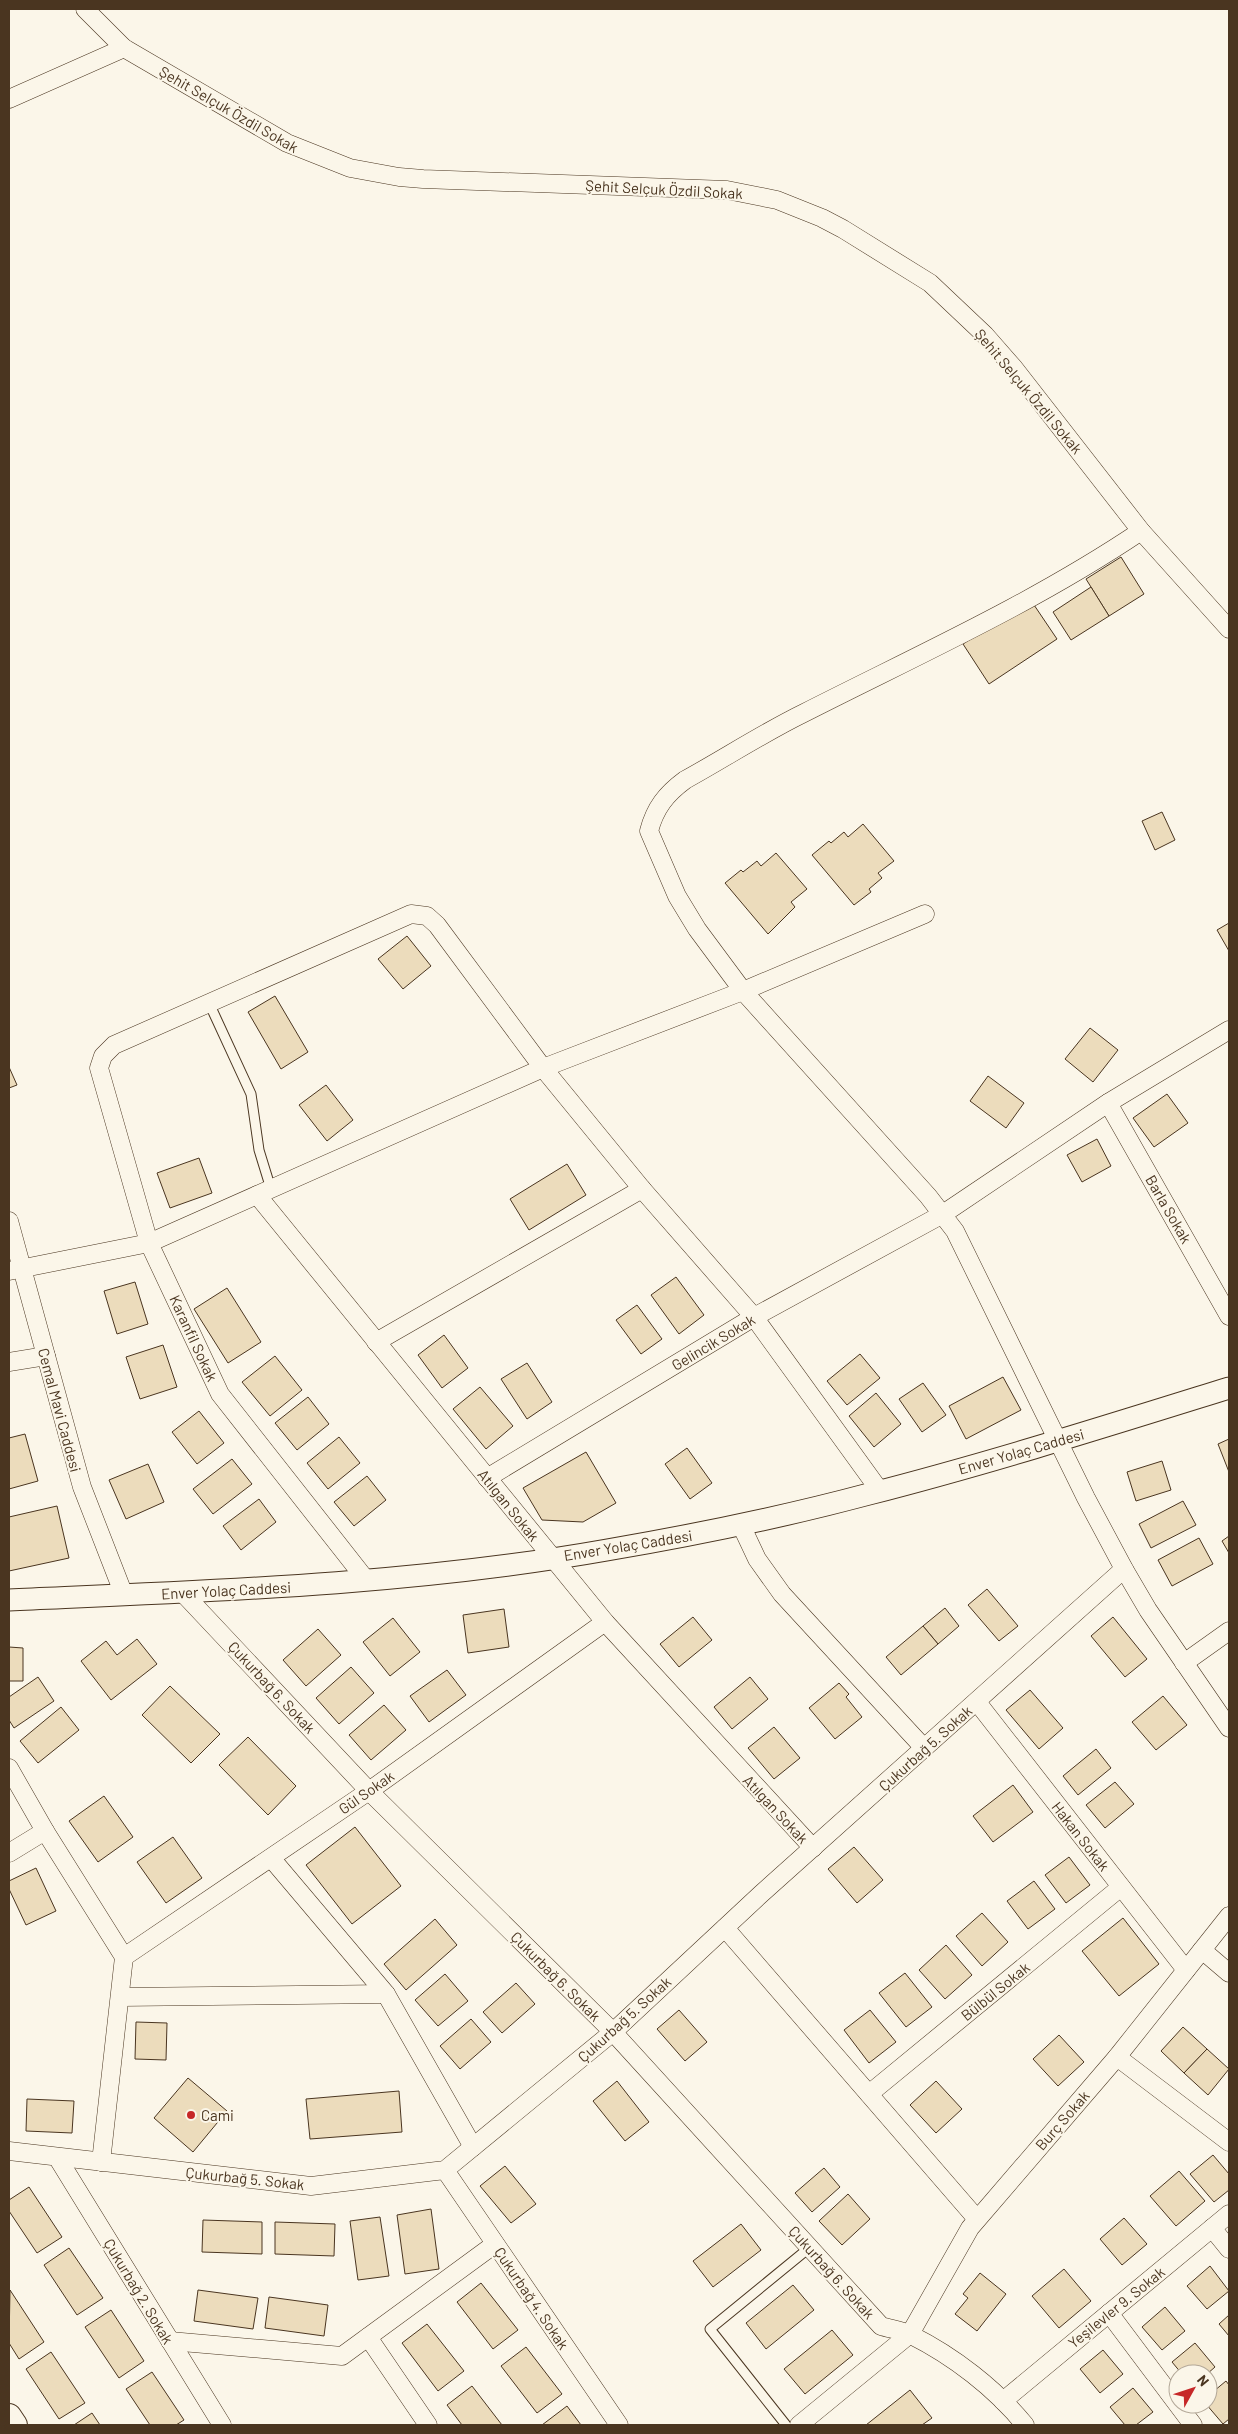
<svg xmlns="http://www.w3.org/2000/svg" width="1238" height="2434" viewBox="0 0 1238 2434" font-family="Barlow,sans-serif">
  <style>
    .building { fill: #ecdcbc; stroke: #4a3520 }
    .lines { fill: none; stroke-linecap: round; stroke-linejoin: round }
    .service-casing { stroke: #4a3520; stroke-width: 11 }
    .minor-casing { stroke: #4a3520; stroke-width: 19 }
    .tertiary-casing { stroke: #4a3520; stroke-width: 23 }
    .secondary-casing { stroke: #4a3520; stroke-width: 26 }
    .service { stroke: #fbf6e9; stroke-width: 9 }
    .minor { stroke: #fbf6e9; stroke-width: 18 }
    .tertiary { stroke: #fbf6e9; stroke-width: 21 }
    .secondary { stroke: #fbf6e9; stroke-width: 24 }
    .poi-dot { fill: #c62828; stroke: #fbf6e9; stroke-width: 2 }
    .labels { text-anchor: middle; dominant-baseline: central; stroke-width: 4; stroke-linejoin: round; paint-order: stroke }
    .street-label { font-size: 15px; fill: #4a3520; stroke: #fbf6e9 }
    .poi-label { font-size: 15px; fill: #4a3520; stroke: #fbf6e9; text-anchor: start }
  </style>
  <rect width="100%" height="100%" fill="#fbf6e9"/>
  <g class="building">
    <path d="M1121 557 1144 594 1109 616 1086 579Z"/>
    <path d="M1091 587 1109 616 1071 640 1053 612Z"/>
    <path d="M1030 599 1057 639 989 684 963 644Z"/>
    <path d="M1162 812 1175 840 1155 850 1142 821Z"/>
    <path d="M863 824 894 861 878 873 882 878 869 889 871 892 854 905 812 855 829 841 831 843 844 832 848 837Z"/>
    <path d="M776 853 807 889 791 902 795 907 768 934 725 883 741 870 743 872 757 861 761 866Z"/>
    <path d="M1229 923V951L1217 930Z"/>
    <path d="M407 936 431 966 403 989 378 959Z"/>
    <path d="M275 996 308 1052 281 1069 248 1012Z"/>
    <path d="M1090 1028 1118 1050 1093 1082 1065 1059Z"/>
    <path d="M9 1067 17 1085 9 1088Z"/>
    <path d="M988 1076 1024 1103 1006 1128 970 1101Z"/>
    <path d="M326 1085 353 1120 327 1141 299 1105Z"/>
    <path d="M1167 1094 1188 1123 1154 1147 1133 1118Z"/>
    <path d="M1097 1139 1111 1166 1082 1182 1067 1155Z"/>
    <path d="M199 1158 212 1193 170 1208 157 1173Z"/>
    <path d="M567 1164 586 1195 529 1230 510 1199Z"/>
    <path d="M676 1277 704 1315 679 1334 651 1295Z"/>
    <path d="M135 1282 148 1324 117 1334 104 1291Z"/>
    <path d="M227 1288 261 1342 228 1363 194 1309Z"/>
    <path d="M637 1305 662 1339 641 1354 616 1320Z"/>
    <path d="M444 1335 468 1368 442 1388 418 1355Z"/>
    <path d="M163 1345 177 1387 140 1399 126 1357Z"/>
    <path d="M860 1354 880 1378 847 1405 827 1381Z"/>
    <path d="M275 1356 302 1390 270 1416 242 1382Z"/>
    <path d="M527 1363 552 1402 527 1419 501 1379Z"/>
    <path d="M1003 1377 1021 1410 966 1439 949 1406Z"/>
    <path d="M923 1383 946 1415 922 1432 899 1399Z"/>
    <path d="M480 1387 513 1426 486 1449 453 1409Z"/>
    <path d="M876 1393 901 1424 874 1447 849 1416Z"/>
    <path d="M308 1397 329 1424 297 1450 275 1423Z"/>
    <path d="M199 1411 224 1443 197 1464 172 1432Z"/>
    <path d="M25 1434 38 1481 9 1489V1438Z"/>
    <path d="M339 1437 360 1463 328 1489 307 1463Z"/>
    <path d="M1229 1439V1472L1218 1444Z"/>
    <path d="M687 1448 712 1483 690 1499 665 1464Z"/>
    <path d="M586 1452 616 1503 583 1522 542 1520 523 1488Z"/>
    <path d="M232 1459 252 1484 213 1514 193 1489Z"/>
    <path d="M1162 1461 1171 1490 1136 1501 1127 1472Z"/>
    <path d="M148 1464 164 1502 126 1519 109 1480Z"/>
    <path d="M367 1476 386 1500 354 1526 334 1502Z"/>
    <path d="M259 1499 276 1522 241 1550 223 1526Z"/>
    <path d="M1183 1501 1196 1525 1151 1548 1139 1524Z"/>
    <path d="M57 1506 69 1558 9 1571V1517Z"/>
    <path d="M1229 1536V1553L1222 1541Z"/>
    <path d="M1199 1538 1213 1564 1172 1586 1158 1560Z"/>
    <path d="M987 1589 1018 1626 999 1641 968 1605Z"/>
    <path d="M945 1608 959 1626 938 1644 923 1626Z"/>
    <path d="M504 1609 509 1647 468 1653 463 1615Z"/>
    <path d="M693 1617 712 1640 679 1667 660 1644Z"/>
    <path d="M1113 1617 1147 1659 1125 1677 1091 1636Z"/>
    <path d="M393 1618 420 1652 390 1676 363 1642Z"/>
    <path d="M923 1626 938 1644 901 1675 886 1657Z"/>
    <path d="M318 1629 341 1655 306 1686 283 1660Z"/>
    <path d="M137 1639 157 1664 111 1700 81 1661 106 1641 117 1655Z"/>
    <path d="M9 1647 23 1648V1681H9Z"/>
    <path d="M351 1667 374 1693 339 1724 316 1698Z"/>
    <path d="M447 1670 466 1695 429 1722 410 1696Z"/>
    <path d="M38 1677 54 1701 14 1728 9 1720V1697Z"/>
    <path d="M750 1677 768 1699 732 1729 714 1707Z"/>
    <path d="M839 1683 849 1694 846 1697 862 1717 835 1739 809 1708Z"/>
    <path d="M170 1686 220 1734 191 1763 142 1715Z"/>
    <path d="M1030 1690 1063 1728 1039 1749 1006 1710Z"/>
    <path d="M1163 1696 1187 1725 1156 1750 1132 1722Z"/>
    <path d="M384 1705 406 1730 371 1760 349 1735Z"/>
    <path d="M61 1707 79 1730 38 1763 20 1741Z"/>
    <path d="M774 1727 800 1758 774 1779 748 1748Z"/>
    <path d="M248 1737 296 1786 268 1815 219 1765Z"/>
    <path d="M1096 1749 1111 1768 1078 1795 1063 1776Z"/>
    <path d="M1115 1782 1134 1804 1105 1828 1086 1805Z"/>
    <path d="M1013 1785 1033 1812 993 1842 973 1816Z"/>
    <path d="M104 1796 133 1837 98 1862 69 1821Z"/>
    <path d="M355 1827 401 1886 352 1924 306 1865Z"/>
    <path d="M173 1837 202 1878 166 1903 137 1862Z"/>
    <path d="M854 1847 883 1880 857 1903 828 1869Z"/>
    <path d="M1069 1857 1090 1885 1066 1903 1045 1875Z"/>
    <path d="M36 1868 56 1911 26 1925 9 1889V1881Z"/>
    <path d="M1034 1881 1055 1909 1028 1929 1007 1901Z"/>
    <path d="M982 1913 1008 1942 982 1966 956 1936Z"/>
    <path d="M1123 1918 1159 1964 1119 1996 1082 1951Z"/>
    <path d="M435 1919 457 1945 406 1990 384 1964Z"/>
    <path d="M946 1945 972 1975 945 1999 919 1970Z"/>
    <path d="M905 1973 932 2007 906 2027 879 1993Z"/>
    <path d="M445 1974 468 2001 438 2026 415 2000Z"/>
    <path d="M516 1983 535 2004 502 2033 483 2012Z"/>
    <path d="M679 2010 707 2042 685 2061 657 2029Z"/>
    <path d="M870 2010 896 2042 869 2063 844 2030Z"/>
    <path d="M471 2019 491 2042 460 2069 440 2046Z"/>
    <path d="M136 2022 167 2023 166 2060 135 2059Z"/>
    <path d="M1183 2027 1207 2049 1184 2073 1161 2051Z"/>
    <path d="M1059 2035 1084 2062 1058 2086 1033 2059Z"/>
    <path d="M1207 2049 1229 2069 1208 2095 1184 2073Z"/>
    <path d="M188 2078 227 2111 193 2152 154 2118Z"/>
    <path d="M617 2081 649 2122 625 2141 593 2101Z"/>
    <path d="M936 2081 962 2109 936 2133 910 2105Z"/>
    <path d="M399 2091 402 2132 310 2139 306 2099Z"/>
    <path d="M27 2099 74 2101 72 2133 26 2131Z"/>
    <path d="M1213 2155 1229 2174V2190L1214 2202 1190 2174Z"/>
    <path d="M505 2166 536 2204 511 2223 480 2186Z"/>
    <path d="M824 2168 840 2187 812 2212 795 2193Z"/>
    <path d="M1179 2171 1205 2201 1176 2226 1150 2196Z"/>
    <path d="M29 2187 62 2237 37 2253 9 2211V2200Z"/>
    <path d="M848 2194 870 2219 842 2245 819 2221Z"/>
    <path d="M431 2209 439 2269 405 2274 397 2215Z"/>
    <path d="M380 2217 389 2276 358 2280 350 2221Z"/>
    <path d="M1124 2218 1147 2244 1122 2265 1100 2239Z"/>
    <path d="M203 2220 262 2222V2254L202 2252Z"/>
    <path d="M275 2222 335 2224 334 2256 275 2254Z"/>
    <path d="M741 2224 761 2250 713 2287 693 2261Z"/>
    <path d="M69 2248 103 2298 77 2315 44 2265Z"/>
    <path d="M1210 2266 1229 2291 1207 2309 1187 2286Z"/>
    <path d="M1064 2269 1091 2301 1059 2328 1032 2296Z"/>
    <path d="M980 2273 1006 2294 977 2331 955 2314 968 2298 963 2294Z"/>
    <path d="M481 2283 518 2330 493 2349 457 2302Z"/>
    <path d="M793 2285 814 2310 766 2349 746 2323Z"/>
    <path d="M10 2290 44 2342 19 2359 9 2343Z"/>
    <path d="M198 2290 258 2298 253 2329 194 2321Z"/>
    <path d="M269 2297 328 2305 324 2336 265 2328Z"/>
    <path d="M1165 2307 1185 2331 1162 2350 1142 2327Z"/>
    <path d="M111 2310 144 2361 119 2378 85 2327Z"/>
    <path d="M1229 2315V2336L1219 2324Z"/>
    <path d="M427 2324 464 2371 438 2391 402 2343Z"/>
    <path d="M832 2330 853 2355 805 2394 784 2369Z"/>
    <path d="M1195 2343 1215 2367 1207 2374H1182L1172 2362Z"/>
    <path d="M526 2347 562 2394 537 2413 501 2366Z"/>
    <path d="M1103 2350 1123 2374 1100 2393 1080 2369Z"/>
    <path d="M51 2352 85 2403 59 2419 26 2369Z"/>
    <path d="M152 2372 184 2420 176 2425H150L126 2389Z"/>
    <path d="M1226 2381 1229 2385V2419L1223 2424 1206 2404 1208 2396Z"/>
    <path d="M472 2386 502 2425H462L447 2405Z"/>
    <path d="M1133 2388 1153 2412 1136 2425H1125L1110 2407Z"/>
    <path d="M910 2390 932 2418 922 2425H866Z"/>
    <path d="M567 2406 581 2425H542Z"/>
    <path d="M92 2413 100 2425H74Z"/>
  </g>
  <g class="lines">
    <g class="service-casing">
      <g id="service">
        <path d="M209 1003 251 1094 259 1150 271 1189"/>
        <path d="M786 2425 710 2329 809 2248"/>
      </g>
    </g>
    <g class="minor-casing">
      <g id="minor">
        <path d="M85 9 124 48 287 143 350 168 399 177 423 179 727 190 777 200 822 218 843 229 930 283 985 335 1014 368 1141 531 1229 629"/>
        <path d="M9 99 124 48"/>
        <path d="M1141 531C1034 603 918 655 804 713 763 733 725 758 685 780 666 794 655 808 649 831L677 896 697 929 743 991 928 1196 955 1231 1086 1498 1124 1569 1148 1610 1229 1728"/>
        <path d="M1108 1103 1229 1316"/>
        <path d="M257 1195 605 1622 813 1848"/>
        <path d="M9 1221 82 1487 124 1595"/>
        <path d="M9 1271 149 1243 543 1068 743 991 925 914"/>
        <path d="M376 1342 642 1189"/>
        <path d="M9 1362 46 1356"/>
        <path d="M487 1478 754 1317 943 1214 1108 1103 1229 1030"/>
        <path d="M741 1525 757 1559 782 1594 924 1748"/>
        <path d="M367 1581 220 1394 149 1243 99 1068 103 1056 114 1045 411 914 427 916 437 925 543 1068 642 1189 754 1317 880 1491"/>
        <path d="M182 1592 369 1791 613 2032 881 2326C890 2329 902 2330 911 2335 953 2356 995 2388 1025 2425"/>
        <path d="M1184 1663 1229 1631"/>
        <path d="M977 1702 1186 1970"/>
        <path d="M9 1768 45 1831 124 1957 101 2162"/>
        <path d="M9 1853 45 1831"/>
        <path d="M271 1858 386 1994 473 2147"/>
        <path d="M725 1928 977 2219"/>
        <path d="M1202 1950 1229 1973"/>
        <path d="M124 1957 369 1791 605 1622"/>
        <path d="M120 1997 386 1994"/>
        <path d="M1117 2057 1229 2142"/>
        <path d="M869 2094 1121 1887"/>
        <path d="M9 2151 311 2186 445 2170 613 2032 761 1894 1124 1569"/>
        <path d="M57 2157 222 2425"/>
        <path d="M445 2170 619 2425"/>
        <path d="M1212 2228 1229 2249"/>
        <path d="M1109 2313 1193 2425"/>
        <path d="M368 2337 428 2425"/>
        <path d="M170 2341 342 2356 495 2244"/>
        <path d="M1003 2401 1229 2214"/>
        <path d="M799 2425 910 2334 970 2228 1117 2057 1229 1916"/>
      </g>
    </g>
    <g class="tertiary-casing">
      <path id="tertiary" d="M9 1600C209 1591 409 1585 607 1550 695 1535 783 1517 869 1494 990 1463 1110 1425 1229 1388"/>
    </g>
    <g class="secondary-casing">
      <path id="secondary" d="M9 2416 15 2425"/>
    </g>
    <use href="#service" class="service"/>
    <use href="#minor" class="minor"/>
    <use href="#tertiary" class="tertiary"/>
    <use href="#secondary" class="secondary"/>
  </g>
  <circle class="poi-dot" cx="191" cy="2115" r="5"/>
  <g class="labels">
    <g class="street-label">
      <text transform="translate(229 109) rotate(30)">Şehit Selçuk Özdil Sokak</text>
      <text transform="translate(664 189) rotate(3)">Şehit Selçuk Özdil Sokak</text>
      <text transform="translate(1029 391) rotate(50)">Şehit Selçuk Özdil Sokak</text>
      <text transform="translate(1169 1209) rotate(60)">Barla Sokak</text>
      <text transform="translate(194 1338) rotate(65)">Karanfil Sokak</text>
      <text transform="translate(713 1342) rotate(-31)">Gelincik Sokak</text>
      <text transform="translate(60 1410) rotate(75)">Cemal Mavi Caddesi</text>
      <text transform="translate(1021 1451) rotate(-16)">Enver Yolaç Caddesi</text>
      <text transform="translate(509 1505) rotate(51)">Atılgan Sokak</text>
      <text transform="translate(628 1545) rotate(-9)">Enver Yolaç Caddesi</text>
      <text transform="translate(226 1590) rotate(-3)">Enver Yolaç Caddesi</text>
      <text transform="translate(272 1687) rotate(47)">Çukurbağ 6. Sokak</text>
      <text transform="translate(925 1748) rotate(-42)">Çukurbağ 5. Sokak</text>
      <text transform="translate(366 1792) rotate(-35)">Gül Sokak</text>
      <text transform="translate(776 1809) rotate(47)">Atılgan Sokak</text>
      <text transform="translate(1081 1836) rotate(52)">Hakan Sokak</text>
      <text transform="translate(556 1976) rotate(45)">Çukurbağ 6. Sokak</text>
      <text transform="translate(995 1991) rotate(-39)">Bülbül Sokak</text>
      <text transform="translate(624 2019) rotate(-42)">Çukurbağ 5. Sokak</text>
      <text transform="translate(1062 2120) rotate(-49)">Burç Sokak</text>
      <text transform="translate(245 2178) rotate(6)">Çukurbağ 5. Sokak</text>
      <text transform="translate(832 2272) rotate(48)">Çukurbağ 6. Sokak</text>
      <text transform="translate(139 2291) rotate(59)">Çukurbağ 2. Sokak</text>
      <text transform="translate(532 2298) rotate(56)">Çukurbağ 4. Sokak</text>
      <text transform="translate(1116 2307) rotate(-39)">Yeşilevler 9. Sokak</text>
    </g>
    <g class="poi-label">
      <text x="201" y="2115">Cami</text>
    </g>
  </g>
  <rect width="1238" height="2434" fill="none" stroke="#4a3520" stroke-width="20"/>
  <g transform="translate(1193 2389) rotate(50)"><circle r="24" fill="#fbf6e9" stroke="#b4a999"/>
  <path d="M0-4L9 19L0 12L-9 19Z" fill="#c62828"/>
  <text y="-8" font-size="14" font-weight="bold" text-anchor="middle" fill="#4a3520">N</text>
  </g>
</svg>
